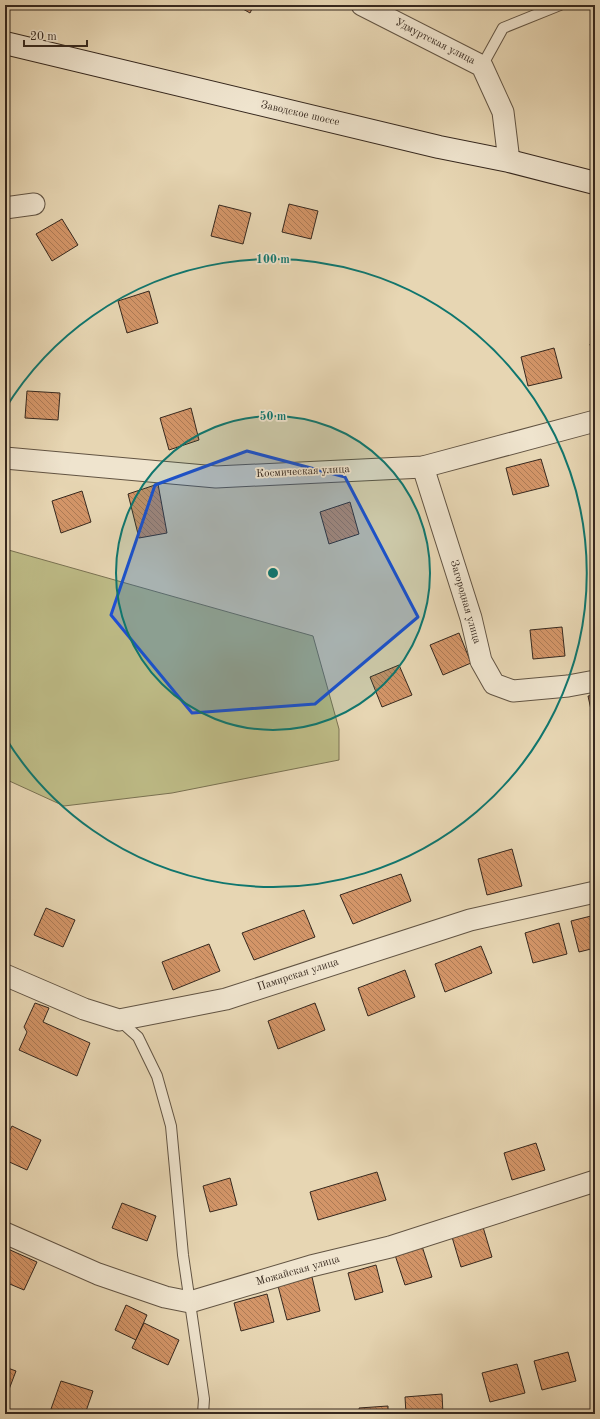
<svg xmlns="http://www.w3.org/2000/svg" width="600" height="1419" viewBox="0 0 600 1419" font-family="'Old Standard TT',serif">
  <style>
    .green { fill: #bebc87; stroke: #7a7252 }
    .building { fill: url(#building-back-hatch); stroke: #36281e }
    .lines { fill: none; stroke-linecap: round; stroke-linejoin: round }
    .service-casing { stroke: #625443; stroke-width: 12 }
    .minor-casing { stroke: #625443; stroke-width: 23 }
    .secondary-casing { stroke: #36281e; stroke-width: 24 }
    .service { stroke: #efe4ce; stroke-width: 10 }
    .minor { stroke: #efe4ce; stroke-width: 21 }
    .secondary { stroke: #efe4ce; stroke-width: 22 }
    .marked { fill: #1d4ed8; fill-opacity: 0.2; stroke: #1d4ed8; stroke-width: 3; stroke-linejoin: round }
    .ring { fill: none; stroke: #0f766e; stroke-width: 2 }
    .labels { text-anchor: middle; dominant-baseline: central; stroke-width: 3.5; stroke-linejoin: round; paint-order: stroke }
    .street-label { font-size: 11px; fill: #36281e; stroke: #efe4ce }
    .centre { fill: #0f766e; stroke: #efe4ce; stroke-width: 2 }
    .ring-label { font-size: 12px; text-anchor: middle; font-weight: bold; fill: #0f766e; stroke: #efe4ce; stroke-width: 3.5; stroke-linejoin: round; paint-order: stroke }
  </style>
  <defs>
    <pattern id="building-back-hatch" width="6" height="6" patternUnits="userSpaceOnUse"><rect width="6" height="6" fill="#d39568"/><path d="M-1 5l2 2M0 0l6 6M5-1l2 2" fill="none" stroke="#ac7a55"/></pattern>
  </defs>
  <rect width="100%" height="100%" fill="#e7d6b3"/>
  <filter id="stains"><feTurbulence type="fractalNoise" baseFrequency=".005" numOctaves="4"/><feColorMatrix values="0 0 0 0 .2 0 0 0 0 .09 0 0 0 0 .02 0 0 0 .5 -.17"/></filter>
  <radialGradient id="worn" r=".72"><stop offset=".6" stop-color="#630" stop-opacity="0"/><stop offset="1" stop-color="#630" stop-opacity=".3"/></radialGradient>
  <path class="green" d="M5 549 313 636 339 729V760L172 793 64 806 5 779Z"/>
  <g class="building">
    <path d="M236 5H254L250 13Z"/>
    <path d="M289 204 318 211 311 239 282 232Z"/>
    <path d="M219 205 251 213 243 244 211 236Z"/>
    <path d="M62 219 78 245 52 261 36 234Z"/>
    <path d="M149 291 158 323 127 333 118 301Z"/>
    <path d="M595 342V364L590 344Z"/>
    <path d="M554 348 562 378 528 386 521 357Z"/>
    <path d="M27 391 60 393 58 420 25 418Z"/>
    <path d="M191 408 199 440 169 450 160 418Z"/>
    <path d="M541 459 549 486 513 495 506 468Z"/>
    <path d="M158 484 167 533 139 538 128 494Z"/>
    <path d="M82 491 91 522 61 533 52 501Z"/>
    <path d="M350 502 359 534 329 544 320 512Z"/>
    <path d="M562 627 565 656 533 659 530 630Z"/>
    <path d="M459 633 471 663 443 675 430 645Z"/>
    <path d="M399 665 412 695 382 707 370 677Z"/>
    <path d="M595 695V728L588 696Z"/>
    <path d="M512 849 522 886 487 895 478 859Z"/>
    <path d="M401 874 411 901 353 924 340 895Z"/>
    <path d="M46 908 75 920 63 947 34 935Z"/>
    <path d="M304 910 315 937 254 960 242 933Z"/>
    <path d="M595 915V948L579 952 571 921Z"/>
    <path d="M559 923 567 954 533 963 525 933Z"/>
    <path d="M209 944 220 971 173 990 162 962Z"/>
    <path d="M481 946 492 973 445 992 435 964Z"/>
    <path d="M405 970 415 997 368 1016 358 988Z"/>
    <path d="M35 1003 49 1008 43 1022 90 1043 77 1076 19 1050 27 1032 24 1027Z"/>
    <path d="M315 1003 325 1030 278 1049 268 1021Z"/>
    <path d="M12 1126 41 1140 27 1170 5 1160V1140Z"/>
    <path d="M536 1143 545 1170 512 1180 504 1153Z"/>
    <path d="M377 1172 386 1200 318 1220 310 1192Z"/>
    <path d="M230 1178 237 1205 210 1212 203 1186Z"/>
    <path d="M122 1203 156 1216 147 1241 112 1228Z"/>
    <path d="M483 1227 492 1257 461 1267 452 1237Z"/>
    <path d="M421 1243 432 1277 405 1285 394 1252Z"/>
    <path d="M8 1249 37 1262 24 1290 5 1282V1255Z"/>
    <path d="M376 1265 383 1292 355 1300 348 1273Z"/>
    <path d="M312 1277 320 1311 287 1320 278 1286Z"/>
    <path d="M267 1294 274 1322 241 1331 234 1303Z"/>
    <path d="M126 1305 147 1315 136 1340 115 1330Z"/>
    <path d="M144 1323 179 1340 168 1365 132 1348Z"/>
    <path d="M568 1352 576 1381 542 1390 534 1361Z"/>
    <path d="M517 1364 525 1393 490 1402 482 1373Z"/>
    <path d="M5 1367 16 1371 5 1400Z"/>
    <path d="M61 1381 93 1391 85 1414H66L51 1409Z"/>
    <path d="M442 1394 443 1414H406L405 1397Z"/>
    <path d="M388 1406V1414H360L359 1408Z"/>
  </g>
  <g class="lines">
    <g class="service-casing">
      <g id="service">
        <path d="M482 66 503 28 560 5"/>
        <path d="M119 1020 138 1037 157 1076 171 1126 183 1255 204 1399 203 1414"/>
      </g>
    </g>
    <g class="minor-casing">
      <g id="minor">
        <path d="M362 5 482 66 503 112 509 161"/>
        <path d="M5 208 34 204"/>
        <path d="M5 458 216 477 423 467 595 421"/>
        <path d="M423 467 471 618 481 661 494 684 513 691 568 686 595 681"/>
        <path d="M5 975 84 1009 119 1020 226 999 470 920 595 892"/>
        <path d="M5 1233 98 1274 165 1297 190 1302 311 1266 390 1247 595 1181"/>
      </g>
    </g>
    <g class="secondary-casing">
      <path id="secondary" d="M5 43 439 147 509 161 595 183"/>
    </g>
    <use href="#service" class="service"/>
    <use href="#minor" class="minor"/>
    <use href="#secondary" class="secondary"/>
  </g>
  <path class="marked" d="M247 451 345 477 418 617 315 704 192 713 111 615 155 485Z"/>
  <circle cx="273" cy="573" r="157" fill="#0f766e" fill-opacity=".12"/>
  <g class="ring">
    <circle cx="273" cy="573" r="157"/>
    <path d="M5 409A314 314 0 1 1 5 737"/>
  </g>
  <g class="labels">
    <g class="street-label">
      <text transform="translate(435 42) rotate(27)">Удмуртская улица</text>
      <text transform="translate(300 114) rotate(13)">Заводское шоссе</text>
      <text transform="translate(303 472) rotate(-3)">Космическая улица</text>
      <text transform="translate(465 602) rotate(74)">Загородная улица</text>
      <text transform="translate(298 975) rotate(-18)">Памирская улица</text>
      <text transform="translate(298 1271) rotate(-16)">Можайская улица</text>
    </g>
  </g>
  <circle cx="273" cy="573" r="6" class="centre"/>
  <g class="ring-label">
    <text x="273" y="263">100 m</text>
    <text x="273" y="420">50 m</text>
  </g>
  <rect width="600" height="1419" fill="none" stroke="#e7d6b3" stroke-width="20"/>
  <rect x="6" y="6" width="588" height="1407" fill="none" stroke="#36281e" stroke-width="2"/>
  <rect x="10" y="10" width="580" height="1399" fill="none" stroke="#36281e"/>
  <path d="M24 40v6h63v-6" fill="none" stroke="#36281e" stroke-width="2"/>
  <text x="30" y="40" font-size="12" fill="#36281e" stroke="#efe4ce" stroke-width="3" paint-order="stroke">20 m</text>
  <rect width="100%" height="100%" filter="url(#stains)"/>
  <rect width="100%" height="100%" fill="url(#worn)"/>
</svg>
